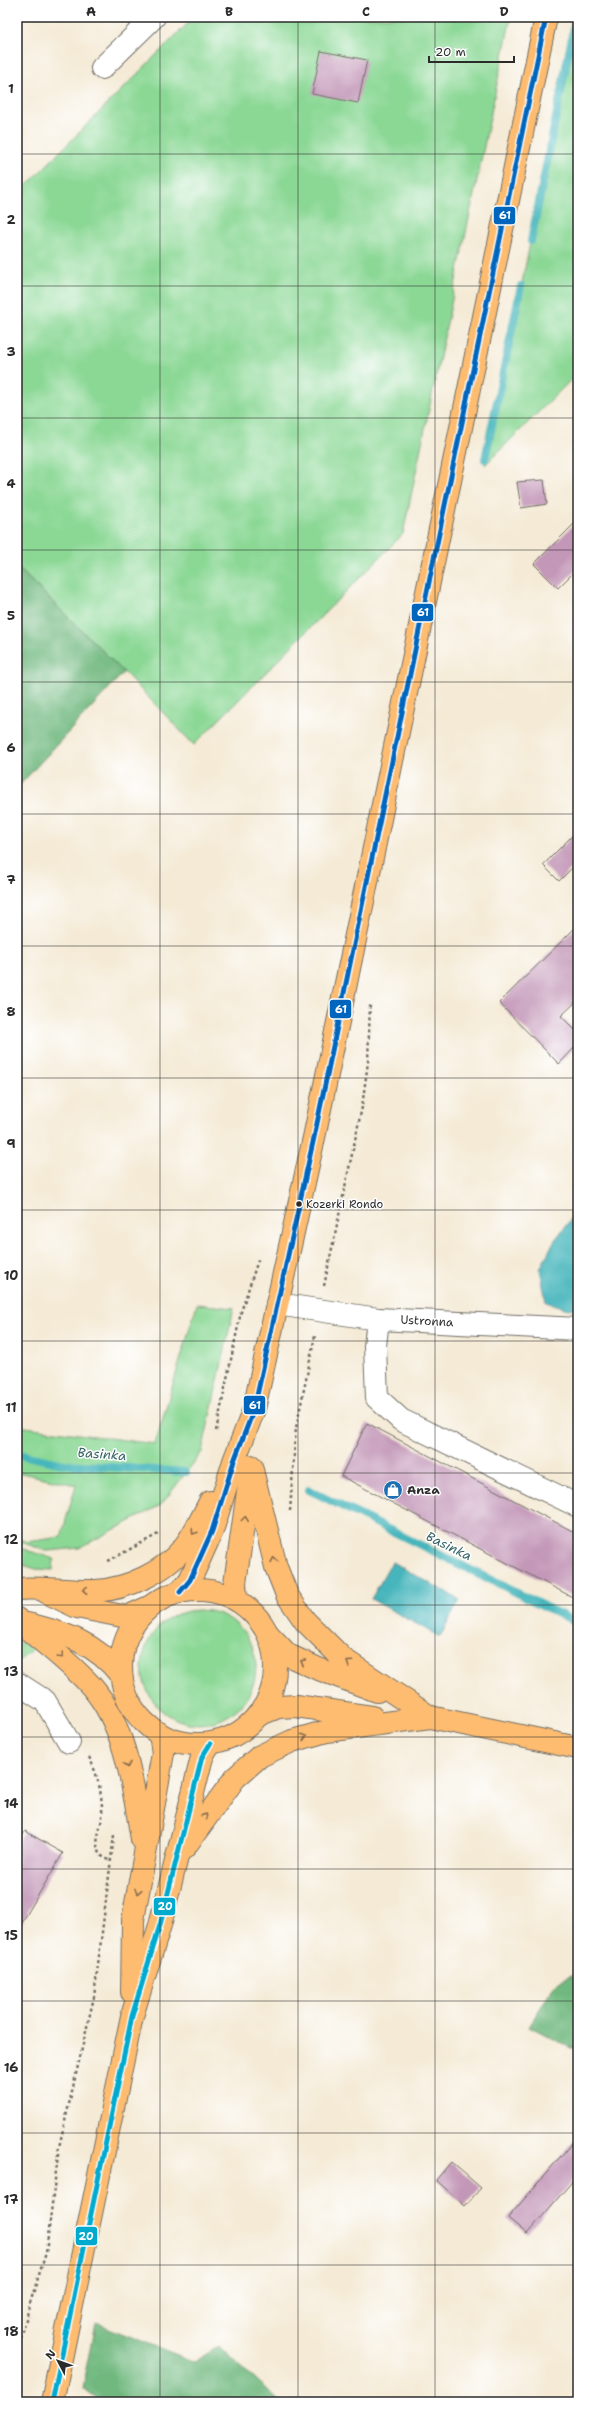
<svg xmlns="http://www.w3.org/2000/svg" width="595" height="2419" viewBox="0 0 595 2419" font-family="'Shantell Sans',sans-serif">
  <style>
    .green { fill: #8bd895; stroke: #5b8260 }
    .forest { fill: #70b87e; stroke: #4e7254 }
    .water { fill: #46b6bc; stroke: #387074 }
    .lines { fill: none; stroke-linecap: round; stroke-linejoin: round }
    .stream { stroke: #46b6bc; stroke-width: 8 }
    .building { fill: #c397b8 }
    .minor-casing { stroke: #716e66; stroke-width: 24 }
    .major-casing { stroke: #716e66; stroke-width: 24 }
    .path { stroke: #716e66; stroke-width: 2.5; stroke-dasharray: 3 3; stroke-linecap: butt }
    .minor { stroke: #fff; stroke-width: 22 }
    .major { stroke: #febc70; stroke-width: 22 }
    .bus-1-casing { stroke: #fff; stroke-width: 8 }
    .bus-2-casing { stroke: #fff; stroke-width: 8 }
    .bus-1 { stroke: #0065bd; stroke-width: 5 }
    .bus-2 { stroke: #00a9ce; stroke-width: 5 }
    .oneway { stroke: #8a6c4a }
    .grid { fill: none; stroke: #2b2b2b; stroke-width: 1; stroke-opacity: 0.55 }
    .bus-dot { fill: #2b2b2b; stroke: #fff; stroke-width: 1.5 }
    .labels { text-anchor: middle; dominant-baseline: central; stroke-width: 3; stroke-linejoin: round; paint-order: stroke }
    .bus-label { font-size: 11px; fill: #2b2b2b; stroke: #fff; text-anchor: start }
    .street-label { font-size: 12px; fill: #2b2b2b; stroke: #fff }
    .poi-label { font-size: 12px; font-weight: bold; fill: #2b2b2b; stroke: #fff; text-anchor: start }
    .water-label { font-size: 13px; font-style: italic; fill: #366365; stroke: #fff }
    .line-badge { stroke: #fff; stroke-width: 1.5 }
    .badge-label { font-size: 11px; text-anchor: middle; font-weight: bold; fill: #fff }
    .neatline { fill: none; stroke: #2b2b2b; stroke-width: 1.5 }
    .grid-label { font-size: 13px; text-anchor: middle; font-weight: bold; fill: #2b2b2b }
  </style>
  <rect width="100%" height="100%" fill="#fff"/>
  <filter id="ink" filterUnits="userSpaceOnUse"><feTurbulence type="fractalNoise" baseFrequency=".025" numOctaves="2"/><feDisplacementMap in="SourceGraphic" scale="8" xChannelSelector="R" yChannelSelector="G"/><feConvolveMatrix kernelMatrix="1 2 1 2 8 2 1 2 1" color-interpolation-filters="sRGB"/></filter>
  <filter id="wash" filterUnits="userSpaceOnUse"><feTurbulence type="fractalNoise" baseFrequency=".012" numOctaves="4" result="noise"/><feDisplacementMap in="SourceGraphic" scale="16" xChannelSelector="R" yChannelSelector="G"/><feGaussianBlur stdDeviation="0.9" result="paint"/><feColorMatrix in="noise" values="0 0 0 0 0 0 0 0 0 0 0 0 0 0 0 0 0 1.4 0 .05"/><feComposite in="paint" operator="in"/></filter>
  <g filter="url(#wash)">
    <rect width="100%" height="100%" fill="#f4ead5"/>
    <g class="green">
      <path d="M194 17H511L403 534 194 745 124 672 17 567V195Z"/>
      <path d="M576 17H578V373L485 465Z"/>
      <path d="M197 1304 234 1308 202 1452 161 1505 79 1548 48 1551 17 1541V1538L27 1542 61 1537 76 1485 17 1472V1426L155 1444Z"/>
      <path d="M17 1547 54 1559 53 1570 36 1569 17 1563Z"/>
      <circle cx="199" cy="1667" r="57"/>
      <path d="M17 1641 33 1648 20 1661 17 1659Z"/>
    </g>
    <g class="forest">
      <path d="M17 567 124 672 17 788Z"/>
      <path d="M578 1973V2048H571L529 2026 556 1983Z"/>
      <path d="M96 2323 195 2362 218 2346 280 2402H102L83 2388Z"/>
    </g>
    <g class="water">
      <path d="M578 1210V1308L568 1309 546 1302 540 1269 554 1241Z"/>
      <path d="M392 1562 460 1600 440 1637 371 1599Z"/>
    </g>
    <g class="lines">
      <g class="stream">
        <path d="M531 241 576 17"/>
        <path d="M485 459 521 286"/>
        <path d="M17 1454 64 1464 186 1472"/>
        <path d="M309 1490 578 1623"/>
      </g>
    </g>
    <g id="blocks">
      <g class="building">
        <path d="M321 51 367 60 358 103 312 94Z"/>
        <path d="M544 480 547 504 521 508 517 482Z"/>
        <path d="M578 520V568L558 588 534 564Z"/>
        <path d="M578 830V862L559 881 543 865Z"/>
        <path d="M578 925V1000L561 1016 578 1033V1044L559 1064 499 1003Z"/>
        <path d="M367 1423 578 1534V1600L341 1476Z"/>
        <path d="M25 1831 63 1853 17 1931V1845Z"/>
        <path d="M578 2136V2175L527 2234 508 2218Z"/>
        <path d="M451 2162 481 2188 465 2206 436 2180Z"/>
      </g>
    </g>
  </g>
  <g filter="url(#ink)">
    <use href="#blocks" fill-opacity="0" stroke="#716e66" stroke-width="1"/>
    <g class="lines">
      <g class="minor-casing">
        <g id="minor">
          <path d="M102 68 154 17"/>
          <path d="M277 1304 378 1319 578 1329"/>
          <path d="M378 1319 375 1346 377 1398 401 1420 578 1506"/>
          <path d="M17 1683 45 1701 69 1742"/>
        </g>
      </g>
      <g class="major-casing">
        <g id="major">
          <path d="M251 1466 276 1567 287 1595 305 1621 343 1659 430 1717"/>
          <path d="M17 1589C44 1587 70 1592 96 1591 127 1589 165 1572 184 1547 195 1533 202 1517 210 1502"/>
          <circle cx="198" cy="1667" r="77"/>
          <path d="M46 1592 77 1607 127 1617 149 1607"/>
          <path d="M180 1592 190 1580 212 1531 234 1461 254 1409 315 1133 546 17"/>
          <path d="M236 1599 235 1583 250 1477"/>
          <path d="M17 1619C41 1642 69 1661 92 1687 127 1728 133 1788 142 1839"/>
          <path d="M27 1624C65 1633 96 1643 121 1675"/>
          <path d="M269 1635 288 1655 316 1668 377 1691"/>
          <path d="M258 1715 278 1707 296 1706 372 1717"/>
          <path d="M184 1848 235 1778 260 1756 292 1741 327 1731 430 1717 578 1748"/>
          <path d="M132 1992 133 1920 163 1753 160 1734"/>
          <path d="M52 2402 132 2016 160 1925 202 1757 210 1744"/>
        </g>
      </g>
      <g class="path">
        <path d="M324 1286 362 1107 368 1062 370 1003"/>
        <path d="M216 1431 241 1312 259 1257"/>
        <path d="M290 1511 296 1428 315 1336"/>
        <path d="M108 1561 160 1533"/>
        <path d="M89 1757C98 1775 103 1797 102 1817 101 1827 95 1841 98 1851 100 1856 105 1858 109 1860"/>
        <path d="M17 2356 30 2303 46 2253 59 2147 94 1997 114 1835"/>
      </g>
      <use href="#minor" class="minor"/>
      <use href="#major" class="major"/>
      <g class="bus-1-casing">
        <path id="bus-1" d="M180 1592 190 1580 212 1531 234 1461 254 1409 315 1133 546 17"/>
      </g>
      <g class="bus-2-casing">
        <path id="bus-2" d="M52 2402 132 2016 160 1925 202 1757 210 1744"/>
      </g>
      <use href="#bus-1" class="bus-1"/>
      <use href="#bus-2" class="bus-2"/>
    </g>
    <defs><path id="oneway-chevron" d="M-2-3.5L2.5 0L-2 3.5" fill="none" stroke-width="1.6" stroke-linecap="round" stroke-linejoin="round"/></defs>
    <g class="oneway">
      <use href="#oneway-chevron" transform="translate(245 1519) rotate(-83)"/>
      <use href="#oneway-chevron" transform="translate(194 1532) rotate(123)"/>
      <use href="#oneway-chevron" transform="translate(274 1560) rotate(-101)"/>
      <use href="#oneway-chevron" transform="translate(85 1590) rotate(-178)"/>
      <use href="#oneway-chevron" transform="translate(61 1656) rotate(46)"/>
      <use href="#oneway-chevron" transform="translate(303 1662) rotate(-154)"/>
      <use href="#oneway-chevron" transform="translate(349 1663) rotate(-146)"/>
      <use href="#oneway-chevron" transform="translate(304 1737) rotate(-15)"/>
      <use href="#oneway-chevron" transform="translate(127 1765) rotate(79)"/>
      <use href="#oneway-chevron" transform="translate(205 1816) rotate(-55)"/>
      <use href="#oneway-chevron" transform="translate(138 1891) rotate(100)"/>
    </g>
  </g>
  <path class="grid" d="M160 17V2402M298 17V2402M435 17V2402M17 154H578M17 286H578M17 418H578M17 550H578M17 682H578M17 814H578M17 946H578M17 1078H578M17 1210H578M17 1341H578M17 1473H578M17 1605H578M17 1737H578M17 1869H578M17 2001H578M17 2133H578M17 2265H578"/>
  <defs>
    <g id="shop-disc" transform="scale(1)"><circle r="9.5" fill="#1f6fb2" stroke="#fff"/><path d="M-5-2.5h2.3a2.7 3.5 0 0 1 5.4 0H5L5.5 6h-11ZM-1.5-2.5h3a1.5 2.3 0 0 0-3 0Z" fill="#fff"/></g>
  </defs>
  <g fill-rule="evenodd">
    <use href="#shop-disc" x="393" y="1490"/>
  </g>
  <circle class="bus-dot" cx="299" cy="1204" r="3.5"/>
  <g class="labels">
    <g class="bus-label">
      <text x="306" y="1204">Kozerki Rondo</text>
    </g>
    <g class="street-label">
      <text transform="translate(427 1321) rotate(3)">Ustronna</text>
    </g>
    <g class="poi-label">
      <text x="407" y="1490">Anza</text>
    </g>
    <g class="water-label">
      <text transform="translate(102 1454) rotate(4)">Basinka</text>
      <text transform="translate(449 1546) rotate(26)">Basinka</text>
    </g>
  </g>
  <g class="line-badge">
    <rect x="493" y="206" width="23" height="19" rx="4" fill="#0065bd"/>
    <rect x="411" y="603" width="23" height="19" rx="4" fill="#0065bd"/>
    <rect x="329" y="999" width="23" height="20" rx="4" fill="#0065bd"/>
    <rect x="243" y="1395" width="23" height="20" rx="4" fill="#0065bd"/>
    <rect x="153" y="1897" width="23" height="19" rx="4" fill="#00a9ce"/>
    <rect x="75" y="2226" width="23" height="20" rx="4" fill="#00a9ce"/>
  </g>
  <g class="badge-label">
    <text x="505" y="219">61</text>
    <text x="423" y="616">61</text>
    <text x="341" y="1013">61</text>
    <text x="255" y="1409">61</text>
    <text x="165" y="1910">20</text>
    <text x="86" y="2240">20</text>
  </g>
  <rect width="595" height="2419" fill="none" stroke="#fff" stroke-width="44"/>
  <g transform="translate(58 2361) rotate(311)" stroke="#ffffff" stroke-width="3" paint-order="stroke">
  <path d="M0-3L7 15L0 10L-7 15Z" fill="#2b2b2b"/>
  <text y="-6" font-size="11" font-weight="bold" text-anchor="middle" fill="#2b2b2b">N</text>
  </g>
  <path d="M429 56v6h85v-6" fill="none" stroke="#2b2b2b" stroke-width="2"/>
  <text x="435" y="56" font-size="12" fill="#2b2b2b" stroke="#ffffff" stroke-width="3" paint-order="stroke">20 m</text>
  <rect x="22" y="22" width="551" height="2375" class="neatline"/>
  <g class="grid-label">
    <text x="91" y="16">A</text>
    <text x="229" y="16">B</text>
    <text x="366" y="16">C</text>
    <text x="504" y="16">D</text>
    <text x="11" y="93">1</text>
    <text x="11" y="224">2</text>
    <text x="11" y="356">3</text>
    <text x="11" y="488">4</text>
    <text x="11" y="620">5</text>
    <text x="11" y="752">6</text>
    <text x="11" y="884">7</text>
    <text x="11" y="1016">8</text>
    <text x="11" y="1148">9</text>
    <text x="11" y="1280">10</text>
    <text x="11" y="1412">11</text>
    <text x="11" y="1544">12</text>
    <text x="11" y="1676">13</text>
    <text x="11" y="1808">14</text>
    <text x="11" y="1940">15</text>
    <text x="11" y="2072">16</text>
    <text x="11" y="2204">17</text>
    <text x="11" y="2336">18</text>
  </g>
</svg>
